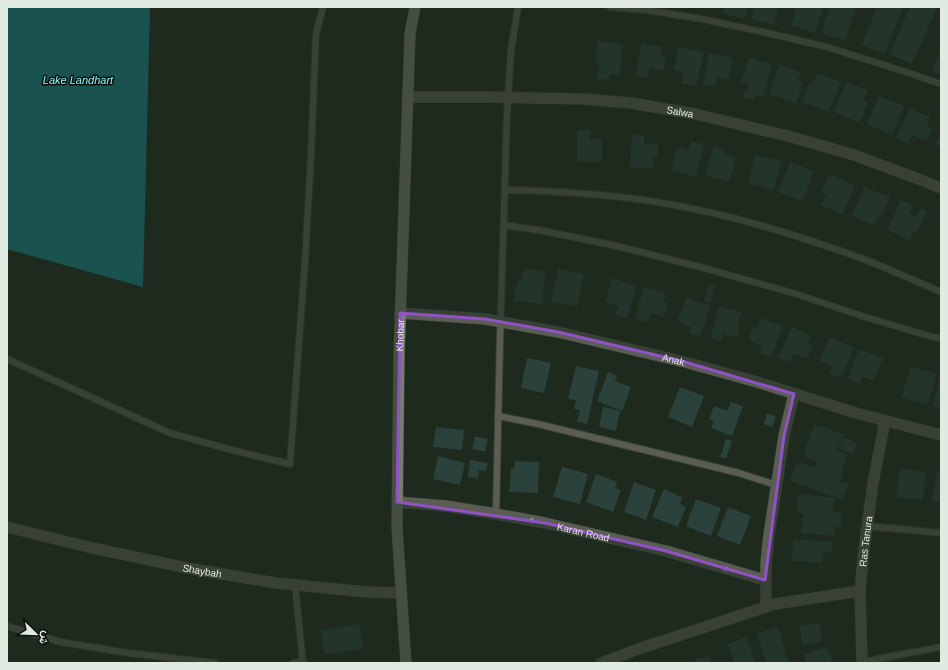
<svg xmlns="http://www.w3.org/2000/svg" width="948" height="670" viewBox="0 0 948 670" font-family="Arial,Vazirmatn,sans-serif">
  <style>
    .water { fill: #17838c }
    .building { fill: #2b413b }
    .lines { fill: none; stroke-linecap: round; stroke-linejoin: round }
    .service-casing { stroke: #394539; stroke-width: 8 }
    .minor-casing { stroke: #394539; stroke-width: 12 }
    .secondary-casing { stroke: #394539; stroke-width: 12 }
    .service { stroke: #5b5d54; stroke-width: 6 }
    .minor { stroke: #5b5d54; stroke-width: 11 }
    .secondary { stroke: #797b6e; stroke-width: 11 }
    .oneway { fill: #9ea49b }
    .marked { fill: none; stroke: #9052c6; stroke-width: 3; stroke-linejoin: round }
    .labels { text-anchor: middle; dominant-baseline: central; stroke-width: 3; stroke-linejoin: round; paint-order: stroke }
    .street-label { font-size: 10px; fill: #e2ebe2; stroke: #0b110b }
    .water-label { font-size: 11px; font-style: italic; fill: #8ef4fe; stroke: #0b110b }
  </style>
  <rect width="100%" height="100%" fill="#1d2a1d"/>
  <path class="water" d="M7 7H150L143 287 7 249Z"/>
  <g class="building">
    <path d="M724 7H748L745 19 722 13Z"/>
    <path d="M754 7H779L774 25 751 19Z"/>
    <path d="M797 7H824L815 33 791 25Z"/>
    <path d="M830 7H856L845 41 821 33Z"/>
    <path d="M877 7H903L885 54 862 45Z"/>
    <path d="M910 7 937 8 912 64 890 54Z"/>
    <path d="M598 41 623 44 619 75 610 74 609 80 597 79 599 63H595Z"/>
    <path d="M641 43 662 47 661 57 666 58 664 71 650 68 648 78 635 76Z"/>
    <path d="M679 47 704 52 696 87 681 83 684 72 674 70Z"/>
    <path d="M941 48V74L932 71Z"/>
    <path d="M709 53 733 58 729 80 717 77 715 87 703 85Z"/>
    <path d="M749 58 772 64 763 97 755 95 754 100 742 97 744 91 747 92 749 84 741 82Z"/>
    <path d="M779 64 801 72 798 80 803 82 796 103 769 94Z"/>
    <path d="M817 73 841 82 829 112 802 102 810 82 813 84Z"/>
    <path d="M846 82 868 90 864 100 868 102 860 123 834 112Z"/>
    <path d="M879 96 904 106 892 135 867 124Z"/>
    <path d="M910 108 930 117 927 126 932 129 926 141 912 135 909 143 896 138Z"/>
    <path d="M577 130H590V139L602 138V162H577Z"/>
    <path d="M941 131V147L935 144Z"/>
    <path d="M632 134 644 135V144H658V158L653 157V168H630Z"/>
    <path d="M691 141 704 144 696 177 672 171 677 147 689 150Z"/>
    <path d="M714 146 724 149 723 154 736 158 729 182 705 175Z"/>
    <path d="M755 155 781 161 774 190 748 183Z"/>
    <path d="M790 162 814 171 803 201 778 192Z"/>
    <path d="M829 174 855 185 843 214 821 205 826 195 821 193Z"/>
    <path d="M864 187 890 197 882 216 878 215 874 225 852 216Z"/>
    <path d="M901 200 913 205 909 214 916 217 920 208 927 211 917 232 914 231 909 240 887 230Z"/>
    <path d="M523 269 546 271 542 304 514 301 517 281H521Z"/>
    <path d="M558 269 584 274 577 307 551 302Z"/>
    <path d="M612 278 637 286 627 318 615 315 618 306 605 302Z"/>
    <path d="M708 284 715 286 711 303 704 301Z"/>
    <path d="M644 287 665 293 663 302 668 303 664 317 651 313 648 323 635 319Z"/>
    <path d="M687 297 711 306 700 337 689 333 691 327 677 321Z"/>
    <path d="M719 306 741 312 738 323 741 324 737 338 723 334 721 341 710 338Z"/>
    <path d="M761 318 783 326 771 357 760 353 762 346 748 340 753 326 757 328Z"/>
    <path d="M792 327 811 336 808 343 813 345 807 359 794 353 790 363 778 357Z"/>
    <path d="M829 337 854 347 841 378 829 374 832 366 819 361Z"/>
    <path d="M859 349 883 358 874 381 862 376 860 384 848 379Z"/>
    <path d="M527 358 551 363 544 393 521 388Z"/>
    <path d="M576 366 599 371 587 424 577 422 580 410 574 409 576 400 568 399Z"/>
    <path d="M911 366 937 374 928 405 901 397Z"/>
    <path d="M608 372 617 376 615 381 631 387 622 411 597 401Z"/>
    <path d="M940 374H941V408L933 406Z"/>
    <path d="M680 387 704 396 692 427 668 417Z"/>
    <path d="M731 402 743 406 732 436 711 428 714 421 709 419 714 406 727 411Z"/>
    <path d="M603 407 620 411 616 431 599 427Z"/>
    <path d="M767 413 776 416 772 427 764 424Z"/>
    <path d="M814 424 843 434 837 451 847 454 842 470H844L840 482 849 484 843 500 790 481 797 462 815 468 817 461 803 456Z"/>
    <path d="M436 427 464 430 462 450 433 447Z"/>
    <path d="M475 436 488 439 485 452 472 449Z"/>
    <path d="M843 437 857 443 853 454 839 449Z"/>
    <path d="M726 439 732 441 726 459 720 457Z"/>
    <path d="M438 456 465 463 460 485 433 479Z"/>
    <path d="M470 460 488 463 486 471 479 470 478 478 468 477Z"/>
    <path d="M515 461 539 462 538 493 509 492 511 468 514 469Z"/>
    <path d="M562 467 588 474 580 504 553 497Z"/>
    <path d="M900 468 926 472 923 500 896 497Z"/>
    <path d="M937 472 941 473V502L931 501Z"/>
    <path d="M596 474 617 482 615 488 621 490 613 512 586 502Z"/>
    <path d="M634 482 656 490 646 520 624 512Z"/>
    <path d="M664 489 682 497 680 504 686 507 678 527 652 517Z"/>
    <path d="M798 494 835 498 833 511 842 512 841 527H835L834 536 801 533 803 514 797 513Z"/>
    <path d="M696 499 721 508 711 536 686 526Z"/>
    <path d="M728 507 751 516 740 545 717 536Z"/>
    <path d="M793 539 832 542V552H823L822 563 792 561Z"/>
    <path d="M820 623 822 642 802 645 800 626Z"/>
    <path d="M360 624 363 649 324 654 321 630Z"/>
    <path d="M778 627 789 663H766L757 633Z"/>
    <path d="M746 637 756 663H734L727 644Z"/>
    <path d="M827 647 833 663H806L803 655Z"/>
    <path d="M709 655 711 663H687Z"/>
  </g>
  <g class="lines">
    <g class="service-casing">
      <g id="service">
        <path d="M610 7 646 10 702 19 772 34 827 47 909 73 941 84"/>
        <path d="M505 190C558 191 610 194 662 203 730 214 801 236 866 260 891 270 916 281 941 292"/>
        <path d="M504 225 544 231 621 247 704 268 793 293 862 316 932 337 941 338"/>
        <path d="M7 359 170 433 232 450 290 464 305 262 311 155 316 34 323 7"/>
        <path d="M498 416 538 424 739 473 776 485"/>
        <path d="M496 514 500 339 507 115 511 50 518 7"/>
        <path d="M867 526 941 533"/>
        <path d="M295 585 303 663"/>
        <path d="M7 626 61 642 128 653 215 663"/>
        <path d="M293 663 303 662"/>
        <path d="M862 663 877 659 941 647"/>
      </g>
    </g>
    <g class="minor-casing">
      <g id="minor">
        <path id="s1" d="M408 97H488L584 99 631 103 695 114 788 136 854 155 921 180 941 188"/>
        <path id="s2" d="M400 313 485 319 558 332 617 346 685 362 757 382 856 413 941 435"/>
        <path id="s3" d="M397 502 446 506 496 514 545 523 666 551 765 580"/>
        <path id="s4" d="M7 527 88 547 187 568 276 583 367 592 401 593"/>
        <path d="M766 607V563L769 535 784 436 794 394"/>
        <path d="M601 663 641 648 775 604 860 591"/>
        <path id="s5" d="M862 663 860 591 864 550 873 483 885 421"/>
      </g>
    </g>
    <g class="secondary-casing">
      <g id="secondary">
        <path id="s6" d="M406 663 397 528 399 355 410 34 415 7"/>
      </g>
    </g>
    <use href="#service" class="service"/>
    <use href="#minor" class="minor"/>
    <use href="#secondary" class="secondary"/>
  </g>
  <defs><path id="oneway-solid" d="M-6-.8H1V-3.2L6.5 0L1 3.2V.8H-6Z"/></defs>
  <g class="oneway">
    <use href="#oneway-solid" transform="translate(534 521) rotate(-169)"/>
    <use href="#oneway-solid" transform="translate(728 570) rotate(-164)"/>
  </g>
  <path d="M0 0H948V670H0ZM400 313 485 319 558 332 685 362 794 394 784 436 765 580 666 551 545 523 397 502Z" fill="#1d2a1d" fill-opacity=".55" fill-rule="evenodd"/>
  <path class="marked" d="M400 313 485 319 558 332 685 362 794 394 784 436 765 580 666 551 545 523 397 502Z"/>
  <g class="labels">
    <g class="street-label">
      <text stroke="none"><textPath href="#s1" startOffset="273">Salwa</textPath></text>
      <text stroke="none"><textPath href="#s6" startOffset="328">Khobar</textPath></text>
      <text stroke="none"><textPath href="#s2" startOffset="278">Anak</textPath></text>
      <text stroke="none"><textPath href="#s3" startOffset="189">Karan Road</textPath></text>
      <text stroke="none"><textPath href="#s5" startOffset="122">Ras Tanura</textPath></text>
      <text stroke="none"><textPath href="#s4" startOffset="200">Shaybah</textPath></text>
    </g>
    <g class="water-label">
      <text x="78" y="80">Lake Landhart</text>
    </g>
  </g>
  <rect width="948" height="670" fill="none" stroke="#e2ebe2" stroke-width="16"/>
  <g transform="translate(36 634) rotate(113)" stroke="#0b110b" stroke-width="3" paint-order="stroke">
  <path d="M0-3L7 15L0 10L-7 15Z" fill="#e2ebe2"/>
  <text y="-6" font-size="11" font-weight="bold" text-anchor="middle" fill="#e2ebe2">ش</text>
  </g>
</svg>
